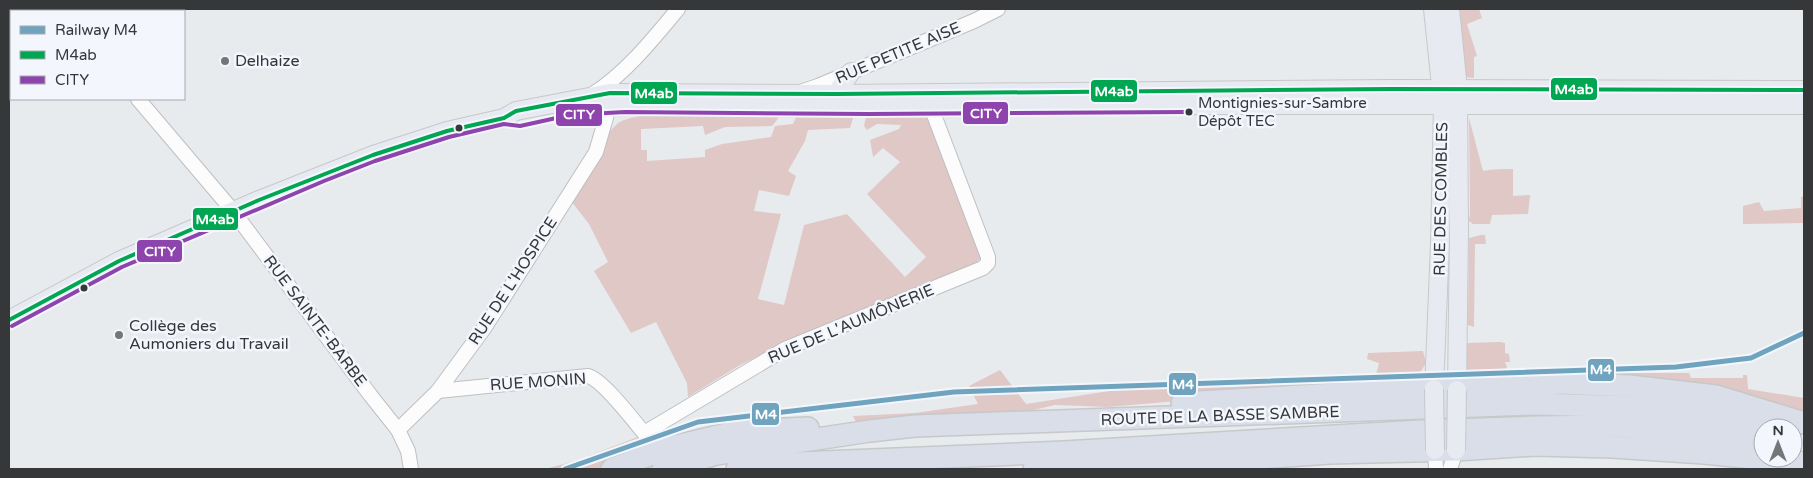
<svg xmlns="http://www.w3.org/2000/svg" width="1813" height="478" viewBox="0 0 1813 478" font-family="'Varela Round',sans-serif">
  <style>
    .green { fill: #dfc8c5 }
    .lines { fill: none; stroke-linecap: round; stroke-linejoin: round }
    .minor-casing { stroke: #bdbfc1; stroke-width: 16 }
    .major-casing { stroke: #c7c8c9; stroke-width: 20 }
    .highway-casing { stroke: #c7c8c9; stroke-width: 24 }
    .minor { stroke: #fcfcfc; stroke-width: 14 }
    .major { stroke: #e7eaf1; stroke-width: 18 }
    .highway { stroke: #d9dee9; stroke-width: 21 }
    .major-bridge-casing { stroke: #c7c8c9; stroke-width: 20; stroke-linecap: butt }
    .major-bridge { stroke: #e7eaf1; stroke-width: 18 }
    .bus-1-casing { stroke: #f3f7fd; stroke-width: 8 }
    .bus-2-casing { stroke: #f3f7fd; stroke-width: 8 }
    .bus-1 { stroke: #00a651; stroke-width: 4 }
    .bus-2 { stroke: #8e44ad; stroke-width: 4 }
    .rail-1-casing { stroke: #f3f7fd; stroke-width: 9 }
    .rail-1 { stroke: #70a4be; stroke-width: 5 }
    .poi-dot { fill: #747678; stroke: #f3f7fd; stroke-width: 2 }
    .bus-dot { fill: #353739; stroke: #f3f7fd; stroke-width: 2 }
    .labels { text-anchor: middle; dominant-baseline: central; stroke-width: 5; stroke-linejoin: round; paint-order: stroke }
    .bus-label { font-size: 15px; fill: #353739; stroke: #f3f7fd; text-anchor: start }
    .street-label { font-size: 16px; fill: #353739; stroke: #f3f7fd }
    .poi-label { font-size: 16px; fill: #353739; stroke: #f3f7fd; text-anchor: start }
    .line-badge { stroke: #f3f7fd; stroke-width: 2 }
    .badge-label { font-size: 14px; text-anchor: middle; font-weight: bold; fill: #fff }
  </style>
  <rect width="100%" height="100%" fill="#e8ebee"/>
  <g class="green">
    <path d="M1455 9H1479L1482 18 1467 24 1477 56 1474 57V78L1465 77Z"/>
    <path d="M798 113 854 115 850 128 808 130 805 141 788 171 796 176 789 196 759 190 754 211 781 214 758 299 784 305 804 225 847 214 905 277 926 257 867 194 900 162 883 148 873 157 870 140 899 129 901 125 877 124 867 130 864 126 866 117 931 115 982 253 981 258 976 263 810 331 740 365 688 397 687 383 656 322 631 333 594 271 608 262 589 224 571 201C582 180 599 140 617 124 623 119 632 118 639 116L779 115 777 120 772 126 725 127 705 135 703 126 641 129V150H647V161L705 157V150L722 144 771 137 775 126 793 124Z"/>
    <path d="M1469 118 1483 171C1493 169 1503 169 1513 169V196L1530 195 1528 214 1492 215 1490 224H1473L1469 221 1470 214Z"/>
    <path d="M1804 196V223L1743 224V206L1759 202 1764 211 1801 208V197Z"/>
    <path d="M1481 235H1485L1486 244H1475L1474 327 1468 325 1469 238Z"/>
    <path d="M1500 342 1505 343V353L1509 354 1510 362H1505L1507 367 1504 379C1474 379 1459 380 1466 343Z"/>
    <path d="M1423 351 1426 363 1412 386 1340 387 1108 407 1055 405 1009 416 856 422 853 416 915 413 978 404 969 386 1000 370 1026 404 1154 384 1180 389 1237 382V378L1376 375 1379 363 1367 359 1368 353Z"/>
    <path d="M1603 363 1616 364 1617 373H1689L1691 378H1743V375H1747L1748 389 1804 398V412L1603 375Z"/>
    <path d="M643 435 634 456 599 469H545L575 461 585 465 588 456Z"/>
  </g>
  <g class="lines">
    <g class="minor-casing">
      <g id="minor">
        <path d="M60 9 62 11"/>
        <path d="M96 11 100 9"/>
        <path d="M803 91 818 86 974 21 998 9"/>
        <path d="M9 92 11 90"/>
        <path d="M593 94C626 73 653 39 678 9"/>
        <path d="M138 99 233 211 371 396 398 430 408 451 411 469"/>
        <path d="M438 391 588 376C603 380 633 420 644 433L785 349 983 268 988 263V257L931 107"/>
        <path d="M398 430 438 391 485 327 596 152 606 118 608 99"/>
        <path d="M1435 450 1436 469"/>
        <path d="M1450 469 1456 450"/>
      </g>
    </g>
    <g class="major-casing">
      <g id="major">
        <path d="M1433 9 1443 105 1440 243 1434 389"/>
        <path d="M1450 9 1458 89 1459 231 1457 390"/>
        <path d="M832 98 834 97 851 72"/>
        <path d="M580 108 625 106 868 108 1233 105H1804"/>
        <path d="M9 320 119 261 259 200 373 155 447 131 504 118 516 111 610 93 837 94 1390 89 1804 90"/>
      </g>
    </g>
    <g class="highway-casing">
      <g id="highway">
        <path d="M1182 403 1421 389 1457 390 1560 383 1629 386 1716 396 1804 423"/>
        <path d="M612 469 668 448 739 431 808 428"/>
        <path d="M663 469 717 454 870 431 915 426 1536 404 1631 407 1722 417 1779 428"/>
        <path d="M737 469 752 466 798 463 1064 452 1421 431 1538 427 1616 426 1685 432 1763 443"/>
        <path d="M1034 469 1170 464 1330 453 1456 450 1535 445 1612 447 1704 453 1804 463"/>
      </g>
    </g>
    <use href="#minor" class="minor"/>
    <use href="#major" class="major"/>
    <use href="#highway" class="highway"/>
    <g class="major-bridge-casing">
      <g id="major-bridge">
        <path d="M1434 389 1435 450"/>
        <path d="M1456 450 1457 390"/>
      </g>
    </g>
    <use href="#major-bridge" class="major-bridge"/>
    <g class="bus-1-casing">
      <path id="bus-1" d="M9 320 119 261 259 200 373 155 447 131 504 118 516 111 610 93 837 94 1390 89 1804 90"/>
    </g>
    <g class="bus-2-casing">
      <path id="bus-2" d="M12 326 122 267 324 181 375 161 449 137 504 124 520 126 570 115 625 112 868 114 1189 112"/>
    </g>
    <use href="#bus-1" class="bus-1"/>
    <use href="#bus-2" class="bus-2"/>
    <g class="rail-1-casing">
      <path id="rail-1" d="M565 469 698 422 954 392 1676 367 1751 358 1804 333"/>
    </g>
    <use href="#rail-1" class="rail-1"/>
  </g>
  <g class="poi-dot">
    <circle cx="225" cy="61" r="5"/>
    <circle cx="119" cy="335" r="5"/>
  </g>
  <g class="bus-dot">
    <circle cx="1189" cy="112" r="4.5"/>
    <circle cx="459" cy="128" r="4.5"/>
    <circle cx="84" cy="288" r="4.5"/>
  </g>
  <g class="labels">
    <g class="bus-label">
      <text x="1198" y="103">Montignies-sur-Sambre<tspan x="1198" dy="18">Dépôt TEC</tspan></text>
    </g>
    <g class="street-label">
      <text transform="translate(898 53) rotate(-23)">RUE PETITE AISE</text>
      <text transform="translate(1441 199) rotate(-89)">RUE DES COMBLES</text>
      <text transform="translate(513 281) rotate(-57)">RUE DE L'HOSPICE</text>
      <text transform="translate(315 321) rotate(53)">RUE SAINTE-BARBE</text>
      <text transform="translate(851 324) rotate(-23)">RUE DE L'AUMÔNERIE</text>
      <text transform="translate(538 382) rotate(-4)">RUE MONIN</text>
      <text transform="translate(1220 416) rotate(-2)">ROUTE DE LA BASSE SAMBRE</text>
    </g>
    <g class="poi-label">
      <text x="235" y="61">Delhaize</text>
      <text x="129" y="326">Collège des<tspan x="129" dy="18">Aumoniers du Travail</tspan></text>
    </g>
  </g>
  <g class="line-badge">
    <rect x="1550" y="77" width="48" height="24" rx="5" fill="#00a651"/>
    <rect x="1090" y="79" width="48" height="24" rx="5" fill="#00a651"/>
    <rect x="630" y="81" width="48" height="24" rx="5" fill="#00a651"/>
    <rect x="962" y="101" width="47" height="24" rx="5" fill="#8e44ad"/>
    <rect x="555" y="103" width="48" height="24" rx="5" fill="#8e44ad"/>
    <rect x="192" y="207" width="47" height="24" rx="5" fill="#00a651"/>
    <rect x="136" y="239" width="47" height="24" rx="5" fill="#8e44ad"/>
    <rect x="1587" y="358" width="28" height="24" rx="5" fill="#70a4be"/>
    <rect x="1168" y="372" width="29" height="24" rx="5" fill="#70a4be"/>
    <rect x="751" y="402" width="29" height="24" rx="5" fill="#70a4be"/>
  </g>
  <g class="badge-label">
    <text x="1574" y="94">M4ab</text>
    <text x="1114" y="96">M4ab</text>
    <text x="654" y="98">M4ab</text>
    <text x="986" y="118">CITY</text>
    <text x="579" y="119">CITY</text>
    <text x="215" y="224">M4ab</text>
    <text x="160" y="256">CITY</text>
    <text x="1601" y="374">M4</text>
    <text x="1183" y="389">M4</text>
    <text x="766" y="419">M4</text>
  </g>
  <rect width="1813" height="478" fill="none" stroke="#353739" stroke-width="20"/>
  <rect x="10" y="10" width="175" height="90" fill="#f3f7fd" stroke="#a7aaaf"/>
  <rect x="20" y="26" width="25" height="8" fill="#70a4be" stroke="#a7aaaf"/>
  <text x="55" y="35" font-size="15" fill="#353739">Railway M4</text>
  <rect x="20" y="51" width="25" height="8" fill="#00a651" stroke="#a7aaaf"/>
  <text x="55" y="60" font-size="15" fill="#353739">M4ab</text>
  <rect x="20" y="76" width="25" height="8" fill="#8e44ad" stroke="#a7aaaf"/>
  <text x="55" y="85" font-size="15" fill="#353739">CITY</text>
  <g transform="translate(1778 443)"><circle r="24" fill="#f3f7fd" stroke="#a7aaaf"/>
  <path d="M0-4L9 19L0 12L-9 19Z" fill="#747678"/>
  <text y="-8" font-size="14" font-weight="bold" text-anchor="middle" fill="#353739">N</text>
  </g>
</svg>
